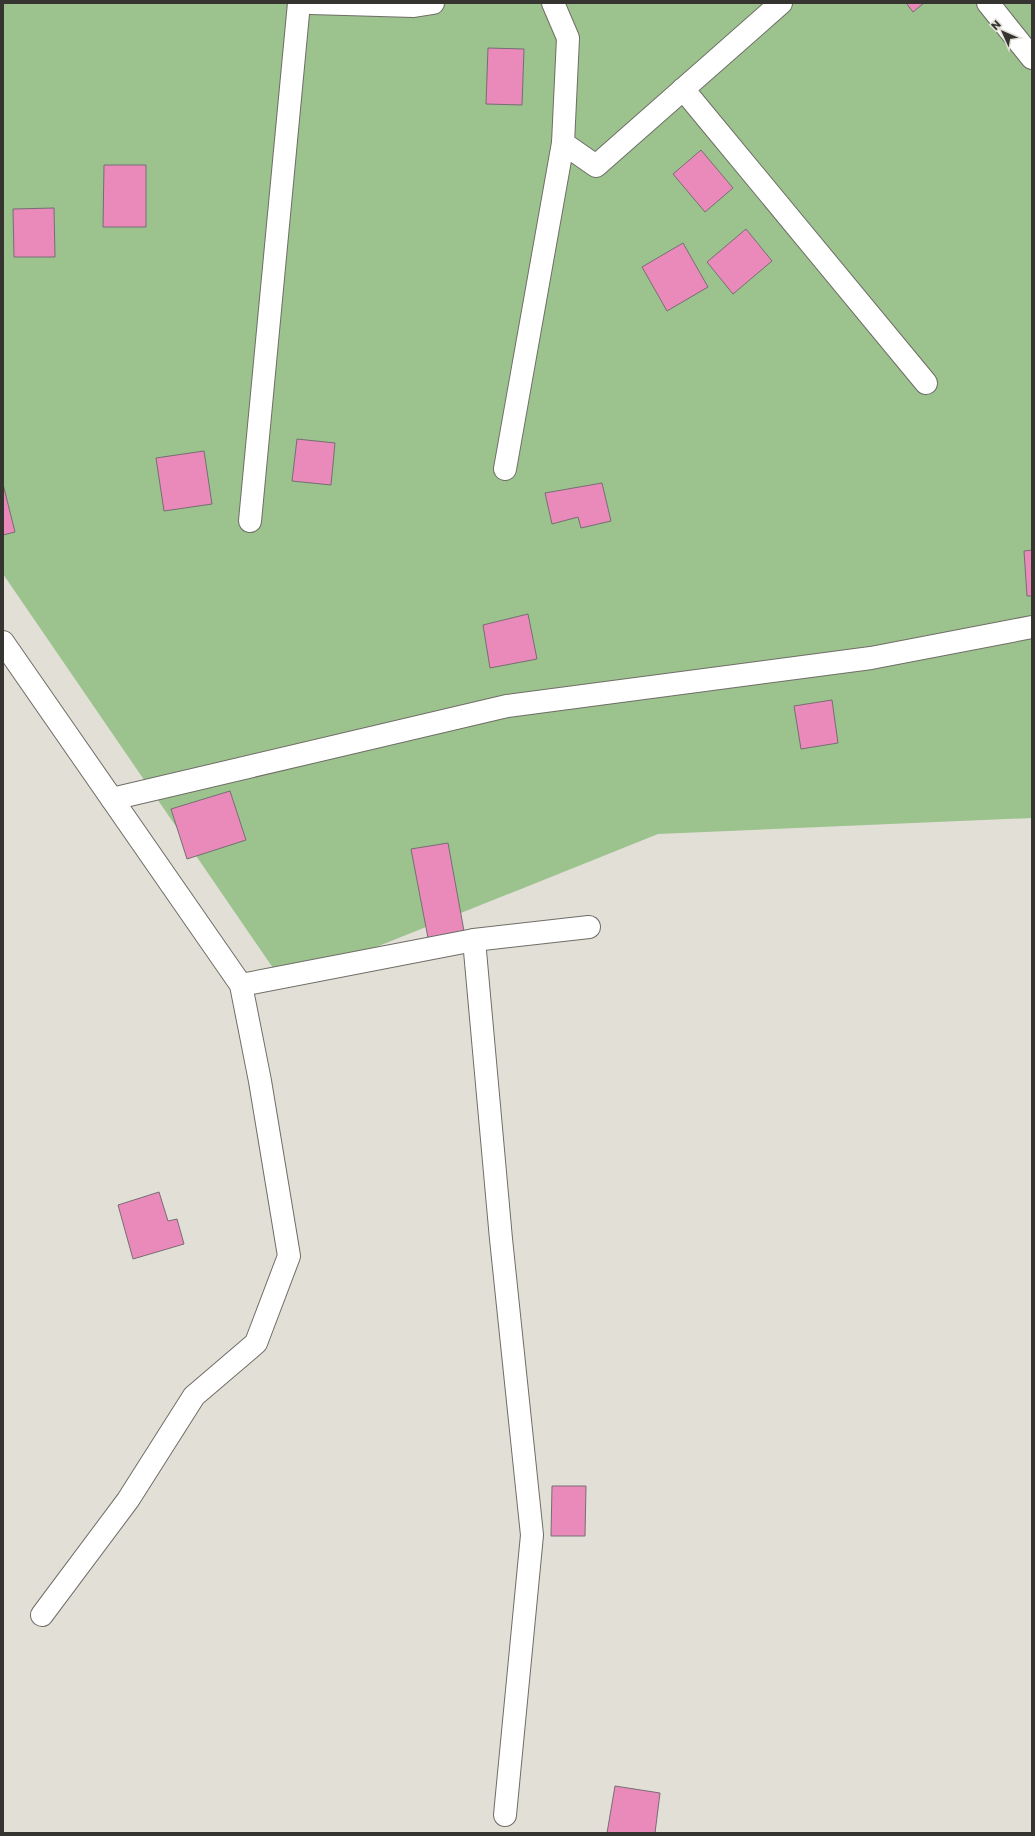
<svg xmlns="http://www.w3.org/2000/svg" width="1035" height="1836" viewBox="0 0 1035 1836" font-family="Poppins,sans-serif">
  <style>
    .green { fill: #9cc28e }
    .building { fill: #ea8abb; stroke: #766e72 }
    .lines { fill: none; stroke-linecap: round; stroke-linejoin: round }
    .minor-casing { stroke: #6f6d66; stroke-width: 24 }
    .minor { stroke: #fff; stroke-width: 22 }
  </style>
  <rect width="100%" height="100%" fill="#e2dfd7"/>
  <path class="green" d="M3 3H1032V818L658 834 284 984 3 574Z"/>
  <g class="building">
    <path d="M906 3H924L913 12Z"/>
    <path d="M488 48 524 49 522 105 486 104Z"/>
    <path d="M701 150 733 188 705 212 673 174Z"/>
    <path d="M104 165H146V227H103Z"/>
    <path d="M54 208 55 257H14L13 209Z"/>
    <path d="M746 229 772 261 733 294 707 262Z"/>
    <path d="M683 243 708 287 667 311 642 267Z"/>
    <path d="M297 439 335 443 331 485 292 481Z"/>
    <path d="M204 451 212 504 164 511 156 458Z"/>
    <path d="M602 483 611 521 581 528 578 517 552 524 545 493Z"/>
    <path d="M3 484 15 532 3 535Z"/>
    <path d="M1032 550V596H1027L1024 551Z"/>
    <path d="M528 614 537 659 490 668 483 625Z"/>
    <path d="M832 700 838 743 801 749 794 706Z"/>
    <path d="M230 791 246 840 187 859 171 809Z"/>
    <path d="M448 843 464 931 428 938 411 849Z"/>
    <path d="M159 1192 168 1221 177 1219 184 1244 133 1259 118 1205Z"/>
    <path d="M552 1486H586L585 1536H551Z"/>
    <path d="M615 1786 660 1793 655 1833H607Z"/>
  </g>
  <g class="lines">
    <g class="minor-casing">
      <g id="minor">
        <path d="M311 3 414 6 433 3"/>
        <path d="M553 3 568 38 563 143 596 166 781 3"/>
        <path d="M988 3 1032 58"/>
        <path d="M683 89 926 383"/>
        <path d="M505 469 563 143"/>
        <path d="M250 521 299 3"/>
        <path d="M3 642 241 985 260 1081 289 1256 256 1343 194 1396 128 1500 42 1615"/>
        <path d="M112 799 507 706 871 658 1032 627"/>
        <path d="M474 940 501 1239 532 1535 505 1815"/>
        <path d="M241 985 474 940 589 927"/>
      </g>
    </g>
    <use href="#minor" class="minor"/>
  </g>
  <rect width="1035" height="1836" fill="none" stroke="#353430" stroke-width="8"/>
  <g transform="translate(1003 32) rotate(315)" stroke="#e2dfd7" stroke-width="3" paint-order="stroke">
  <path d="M0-3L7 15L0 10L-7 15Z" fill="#353430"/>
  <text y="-6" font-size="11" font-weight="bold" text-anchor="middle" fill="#353430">N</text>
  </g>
</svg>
